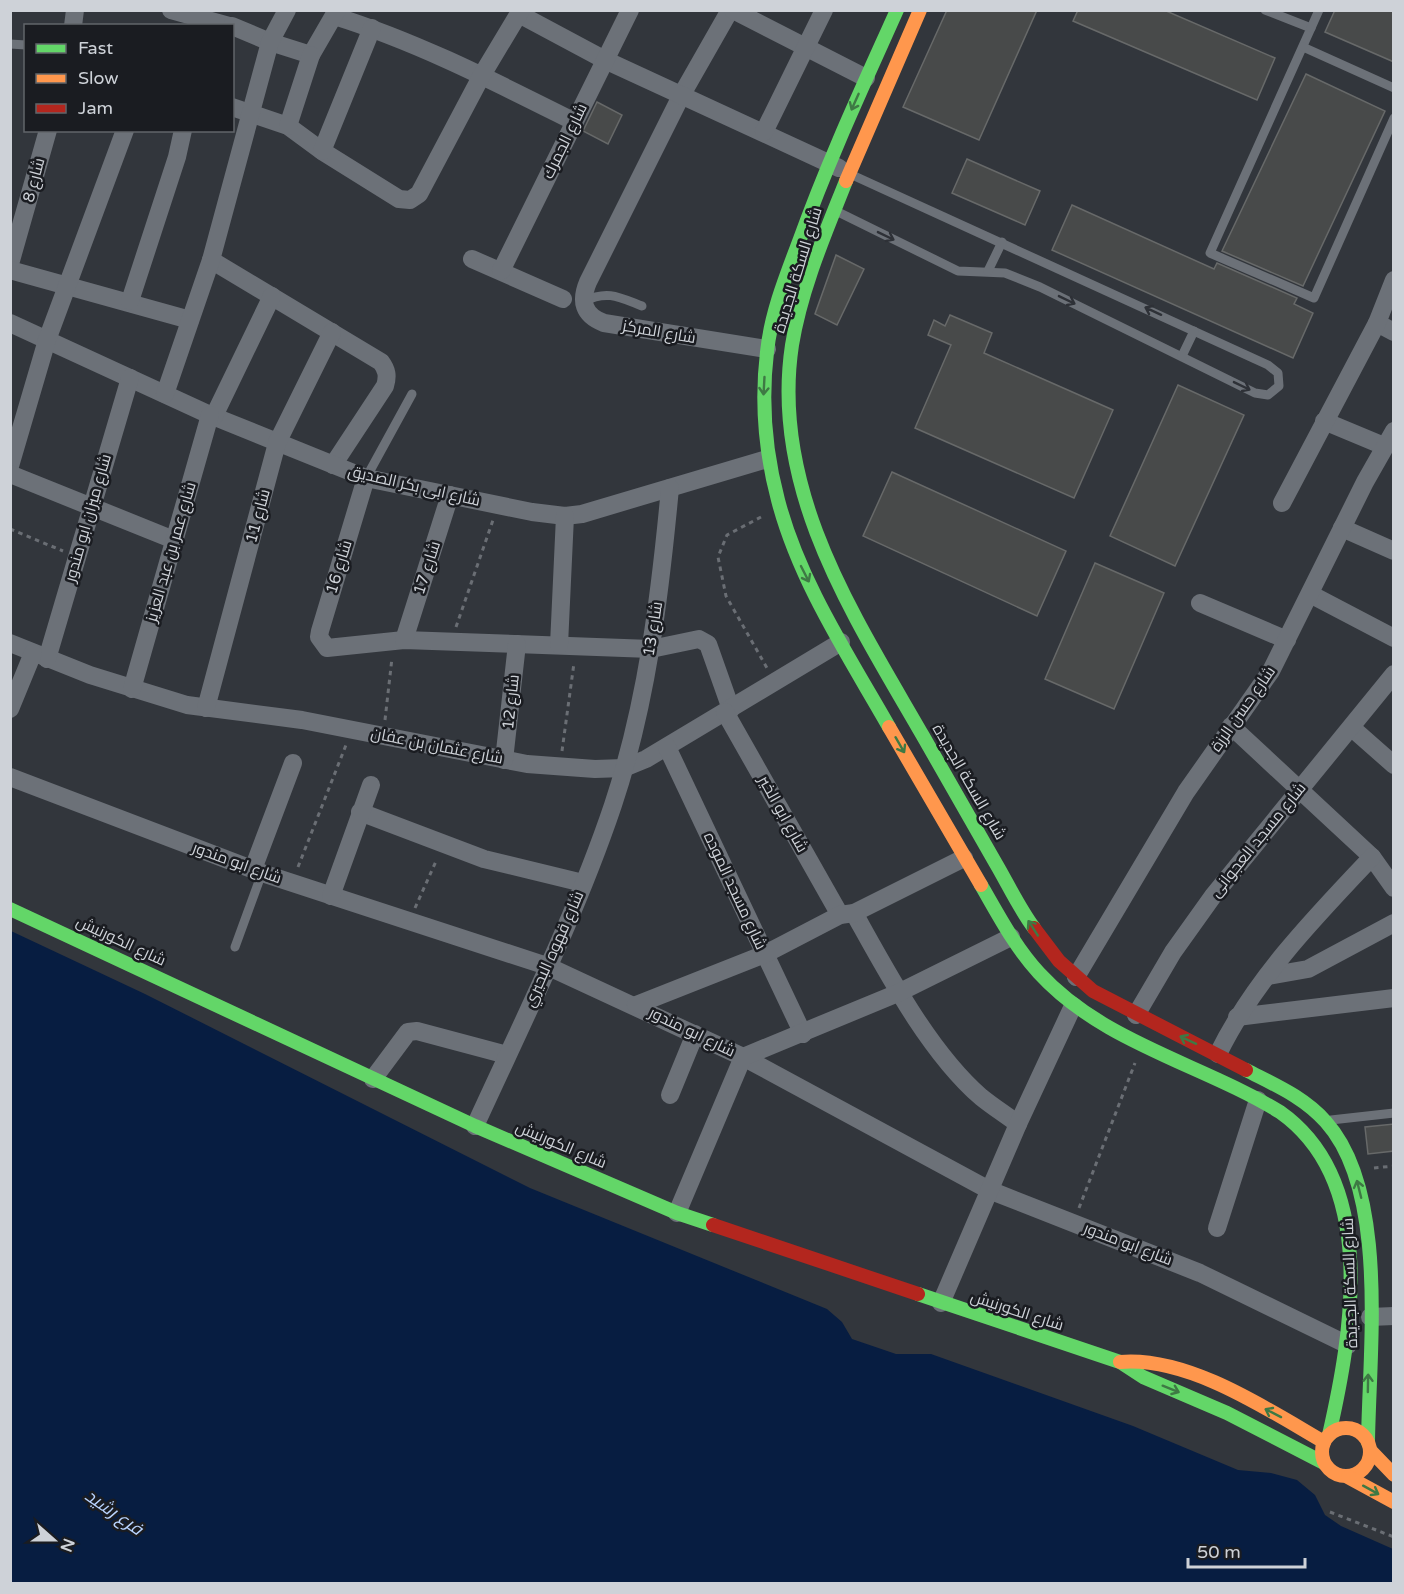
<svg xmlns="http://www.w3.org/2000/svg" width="1404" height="1594" viewBox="0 0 1404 1594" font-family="'Varela Round',Cairo,sans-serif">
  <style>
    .water { fill: #071d41 }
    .building { fill: #484a4a; stroke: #676969; stroke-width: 1.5 }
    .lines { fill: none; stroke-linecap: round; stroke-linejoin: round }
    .path { stroke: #6a6e74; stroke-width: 3; stroke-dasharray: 4.5 4.5; stroke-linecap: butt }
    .lane { stroke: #6c7178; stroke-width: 9 }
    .street { stroke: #6c7178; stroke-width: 18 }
    .fast { stroke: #63d668; stroke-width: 14 }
    .slow { stroke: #ff974d; stroke-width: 14 }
    .jam { stroke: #b3261e; stroke-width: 14 }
    .oneway { stroke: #3e7944 }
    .oneway2 { stroke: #2e3137 }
    .labels { text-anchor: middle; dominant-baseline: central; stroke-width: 5; stroke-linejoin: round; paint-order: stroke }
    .street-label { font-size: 16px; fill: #ced2d8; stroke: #1a1c21 }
    .water-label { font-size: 18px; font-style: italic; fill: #b9d4ff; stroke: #1a1c21 }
  </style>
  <rect width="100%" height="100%" fill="#32363c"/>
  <path class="water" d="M11 931 145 994 530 1188 827 1309 842 1322 852 1339 896 1354H931L1133 1426 1238 1470 1271 1473 1297 1480 1315 1495 1325 1515 1341 1526 1393 1549V1583H11Z"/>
  <g class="building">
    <path d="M947 10H1037L979 140 903 107Z"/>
    <path d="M1078 10H1164L1275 58 1257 100 1073 21Z"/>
    <path d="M1335 10H1394V62L1325 32Z"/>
    <path d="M1306 74 1385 111 1303 286 1222 251Z"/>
    <path d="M597 102 622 115 608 144 583 131Z"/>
    <path d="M967 159 1040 191 1025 225 952 193Z"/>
    <path d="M1072 205 1214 269 1217 263 1297 298 1294 304 1313 313 1293 358 1052 250Z"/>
    <path d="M836 255 864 269 837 325 815 314Z"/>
    <path d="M950 315 992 333 984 353 1113 410 1074 498 915 428 951 345 928 335 934 320 945 326Z"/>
    <path d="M1178 385 1244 415 1175 566 1110 536Z"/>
    <path d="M892 472 1066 551 1037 616 863 536Z"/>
    <path d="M1095 563 1164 593 1114 709 1045 679Z"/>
    <path d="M1394 1124V1151L1368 1154 1365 1127Z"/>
  </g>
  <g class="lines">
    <g class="path">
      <path d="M761 517 727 535 718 557 726 596 767 668"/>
      <path d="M10 529 63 551"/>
      <path d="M456 627 493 520"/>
      <path d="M385 720 392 658"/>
      <path d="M562 751 574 663"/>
      <path d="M298 867 346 745"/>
      <path d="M415 908 437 859"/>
      <path d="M1374 1168 1394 1166"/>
      <path d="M1079 1208 1135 1063"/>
      <path d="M1330 1512 1394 1537"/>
    </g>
    <g class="lane">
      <path d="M1265 10 1311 28 1210 253 1314 298 1394 118"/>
      <path d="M1311 28 1319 10"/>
      <path d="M10 44 26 45"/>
      <path d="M1303 47 1394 88"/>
      <path d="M836 211 958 271 1005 273 1040 287 1255 393 1268 395 1279 386 1278 373 1268 365 850 174"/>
      <path d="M988 271 1002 242"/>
      <path d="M584 301C608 290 619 297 642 306"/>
      <path d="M1182 356 1194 331"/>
      <path d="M366 478 412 394"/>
      <path d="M235 947 262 873"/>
      <path d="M1331 1120 1394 1113"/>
    </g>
    <g class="street">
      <path d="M171 10 229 26"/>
      <path d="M730 10 681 96 588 282C580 301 583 315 604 323L767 349"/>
      <path d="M733 10 866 78"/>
      <path d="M519 14 605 60 839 168"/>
      <path d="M334 16C418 42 497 83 575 122"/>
      <path d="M73 26 75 10"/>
      <path d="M232 26 270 42 311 55 337 10"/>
      <path d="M232 107 288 126 322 151 399 199 410 200 419 194 482 75 521 10"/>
      <path d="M288 126 311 55"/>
      <path d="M764 132 824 10"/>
      <path d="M322 151 372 28"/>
      <path d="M472 259 563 299"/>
      <path d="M211 260 381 362C387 370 388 376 385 386L333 465"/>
      <path d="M10 264 48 130"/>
      <path d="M10 270 190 320"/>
      <path d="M501 271 630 10"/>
      <path d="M130 301 177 157 183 130"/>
      <path d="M10 323 210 415 366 478 532 512 565 516 582 514 767 459"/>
      <path d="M1377 323 1394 332"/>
      <path d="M165 394 211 260 270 42 287 10"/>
      <path d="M214 416 272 296"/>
      <path d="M1324 421 1384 446"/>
      <path d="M10 466 47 340 125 130"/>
      <path d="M10 474 174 540"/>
      <path d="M366 478 320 631 319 637 327 648 404 640 651 649 699 639 708 644 731 709"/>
      <path d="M1282 503 1377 323 1394 280"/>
      <path d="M1342 528 1394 551"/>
      <path d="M1310 594 1394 638"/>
      <path d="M1200 603 1287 640"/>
      <path d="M404 640 450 495"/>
      <path d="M10 643 90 675 187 705 302 720 527 764 595 769 624 768 646 759 841 642"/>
      <path d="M559 645 565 516"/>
      <path d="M47 659 130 378"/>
      <path d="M132 689 210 415"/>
      <path d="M206 708 277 443 332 332"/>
      <path d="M10 709 33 653"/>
      <path d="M725 712 840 915"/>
      <path d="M1231 726 1372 857 1394 888"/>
      <path d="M1352 728 1394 765"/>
      <path d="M667 747 803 1034"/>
      <path d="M504 760 517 644"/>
      <path d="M10 777 262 873 547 966 743 1057 989 1190 1200 1273 1348 1345"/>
      <path d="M360 812 484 859 583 883"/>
      <path d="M253 869 293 763"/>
      <path d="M331 896 371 785"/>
      <path d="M854 913C887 972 929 1052 981 1097 992 1106 1006 1115 1018 1124"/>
      <path d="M1268 976 1308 969 1394 923"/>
      <path d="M1076 977 1186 792 1271 671 1365 482 1394 431"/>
      <path d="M636 1005 765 954 840 915 854 913 964 858"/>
      <path d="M1136 1015 1173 952 1213 896 1394 674"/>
      <path d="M1237 1017 1394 998"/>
      <path d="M1218 1054C1254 980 1315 917 1372 857"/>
      <path d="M373 1079 408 1032 417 1031 507 1055"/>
      <path d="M670 1095 695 1034"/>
      <path d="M475 1126C523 1021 576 915 613 805 647 703 660 595 670 488"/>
      <path d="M677 1213 743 1057 898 993 1011 937"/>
      <path d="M1217 1228 1258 1100"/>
      <path d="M941 1303 1018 1124 1073 1006"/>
      <path d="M1370 1317 1394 1316"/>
    </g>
    <g class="fast">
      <path d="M846 181C825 234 801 289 792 345 770 490 854 616 923 736 947 778 971 820 995 862 1008 884 1019 908 1034 928"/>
      <path d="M889 727C848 655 799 581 778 500 765 451 761 402 767 352 771 313 786 276 800 239 828 161 863 86 897 10"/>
      <path d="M981 885C999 916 1015 947 1039 973 1103 1043 1202 1064 1280 1112 1379 1182 1352 1334 1329 1435"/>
      <path d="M10 909 475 1126 677 1213 713 1225"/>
      <path d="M1246 1070C1275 1085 1304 1097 1326 1122 1389 1192 1369 1352 1368 1442"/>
      <path d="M918 1294 1120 1362 1143 1377 1227 1413 1324 1463"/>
    </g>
    <g class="slow">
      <path d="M846 181 920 10"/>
      <path d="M889 727 981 885"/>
      <path d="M1120 1362C1188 1356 1267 1409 1324 1442"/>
      <circle cx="1346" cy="1452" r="24"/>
      <path d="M1371 1451 1394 1475"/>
      <path d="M1348 1477 1394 1502"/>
    </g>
    <g class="jam">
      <path d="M1034 928 1059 961 1093 991 1246 1070"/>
      <path d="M713 1225 918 1294"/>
    </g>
  </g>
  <defs><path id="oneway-shaft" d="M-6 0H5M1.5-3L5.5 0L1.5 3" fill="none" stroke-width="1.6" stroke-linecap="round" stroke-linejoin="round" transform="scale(1.5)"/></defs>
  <g class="oneway">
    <use href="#oneway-shaft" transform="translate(855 102) rotate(114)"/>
    <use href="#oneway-shaft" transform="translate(764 386) rotate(93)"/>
    <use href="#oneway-shaft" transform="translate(805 574) rotate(63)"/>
    <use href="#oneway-shaft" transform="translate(900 745) rotate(60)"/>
    <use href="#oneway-shaft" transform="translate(1033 928) rotate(-123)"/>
    <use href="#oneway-shaft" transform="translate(1188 1040) rotate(-155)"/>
    <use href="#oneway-shaft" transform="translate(1359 1189) rotate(-104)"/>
    <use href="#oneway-shaft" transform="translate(1368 1383) rotate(-89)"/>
    <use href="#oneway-shaft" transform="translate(1171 1389) rotate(22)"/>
    <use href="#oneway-shaft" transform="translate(1273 1413) rotate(-153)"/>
    <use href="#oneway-shaft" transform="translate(1371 1490) rotate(29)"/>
  </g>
  <g class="oneway2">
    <use href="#oneway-shaft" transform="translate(886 236) rotate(26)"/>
    <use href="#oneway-shaft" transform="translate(1067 300) rotate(26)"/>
    <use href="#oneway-shaft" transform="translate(1153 311) rotate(-155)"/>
    <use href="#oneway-shaft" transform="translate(1242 386) rotate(26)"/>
  </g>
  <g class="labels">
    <g class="street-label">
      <text transform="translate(565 141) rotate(-64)">شارع الجمرك</text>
      <text transform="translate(34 180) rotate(-75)">شارع 8</text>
      <text transform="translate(798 270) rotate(-73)">شارع السكة الجديدة</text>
      <text transform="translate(659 332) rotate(10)">شارع المركز</text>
      <text transform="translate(414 486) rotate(13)">شارع ابى بكر الصديق</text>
      <text transform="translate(258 516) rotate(-75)">شارع 11</text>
      <text transform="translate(88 518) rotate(-74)">شارع ميزان ابو مندور</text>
      <text transform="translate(171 552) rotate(-74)">شارع عمر بن عبد العزيز</text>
      <text transform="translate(339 567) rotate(-73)">شارع 16</text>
      <text transform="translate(427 568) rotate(-72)">شارع 17</text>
      <text transform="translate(653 629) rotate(-81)">شارع 13</text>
      <text transform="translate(511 702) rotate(-84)">شارع 12</text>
      <text transform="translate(1243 709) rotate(-55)">شارع حسن الرزة</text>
      <text transform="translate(437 746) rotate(11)">شارع عثمان بن عفان</text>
      <text transform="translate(969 782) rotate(60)">شارع السكة الجديدة</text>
      <text transform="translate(783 814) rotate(61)">شارع ابو الخير</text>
      <text transform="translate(1258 840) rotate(-51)">شارع مسجد العجوانى</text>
      <text transform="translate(237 863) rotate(20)">شارع ابو مندور</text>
      <text transform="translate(735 891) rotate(65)">شارع مسجد الموده</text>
      <text transform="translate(121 941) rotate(25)">شارع الكورنيش</text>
      <text transform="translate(554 949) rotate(-66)">شارع قهوه البحيري</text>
      <text transform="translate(692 1032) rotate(26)">شارع ابو مندور</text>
      <text transform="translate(561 1145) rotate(23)">شارع الكورنيش</text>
      <text transform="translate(1128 1244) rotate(21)">شارع ابو مندور</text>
      <text transform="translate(1350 1283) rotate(-92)">شارع السكة الجديدة</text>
      <text transform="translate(1017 1311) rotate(18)">شارع الكورنيش</text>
    </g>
    <g class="water-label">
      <text transform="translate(114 1512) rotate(35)">فرع رشيد</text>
    </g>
  </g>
  <rect width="1404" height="1594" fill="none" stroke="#ced2d8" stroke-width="24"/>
  <rect x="24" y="24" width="210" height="108" fill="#1a1c21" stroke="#62656a" stroke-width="1.5"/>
  <rect x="36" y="44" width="30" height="9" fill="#63d668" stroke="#62656a" stroke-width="1.5"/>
  <text x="78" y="54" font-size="18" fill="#ced2d8">Fast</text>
  <rect x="36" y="74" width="30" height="9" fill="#ff974d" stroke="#62656a" stroke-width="1.5"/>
  <text x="78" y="84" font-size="18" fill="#ced2d8">Slow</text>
  <rect x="36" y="104" width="30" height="9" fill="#b3261e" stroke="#62656a" stroke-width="1.5"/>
  <text x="78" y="114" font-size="18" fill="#ced2d8">Jam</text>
  <g transform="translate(54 1540) rotate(111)" stroke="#1a1c21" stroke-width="4.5" paint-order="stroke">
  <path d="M0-4.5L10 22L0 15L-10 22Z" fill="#ced2d8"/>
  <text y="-9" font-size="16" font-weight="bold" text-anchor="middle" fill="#ced2d8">N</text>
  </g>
  <path d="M1188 1558v9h117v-9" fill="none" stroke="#ced2d8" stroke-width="3"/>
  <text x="1197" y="1558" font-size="18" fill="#ced2d8" stroke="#1a1c21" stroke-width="4.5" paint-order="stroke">50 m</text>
</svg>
